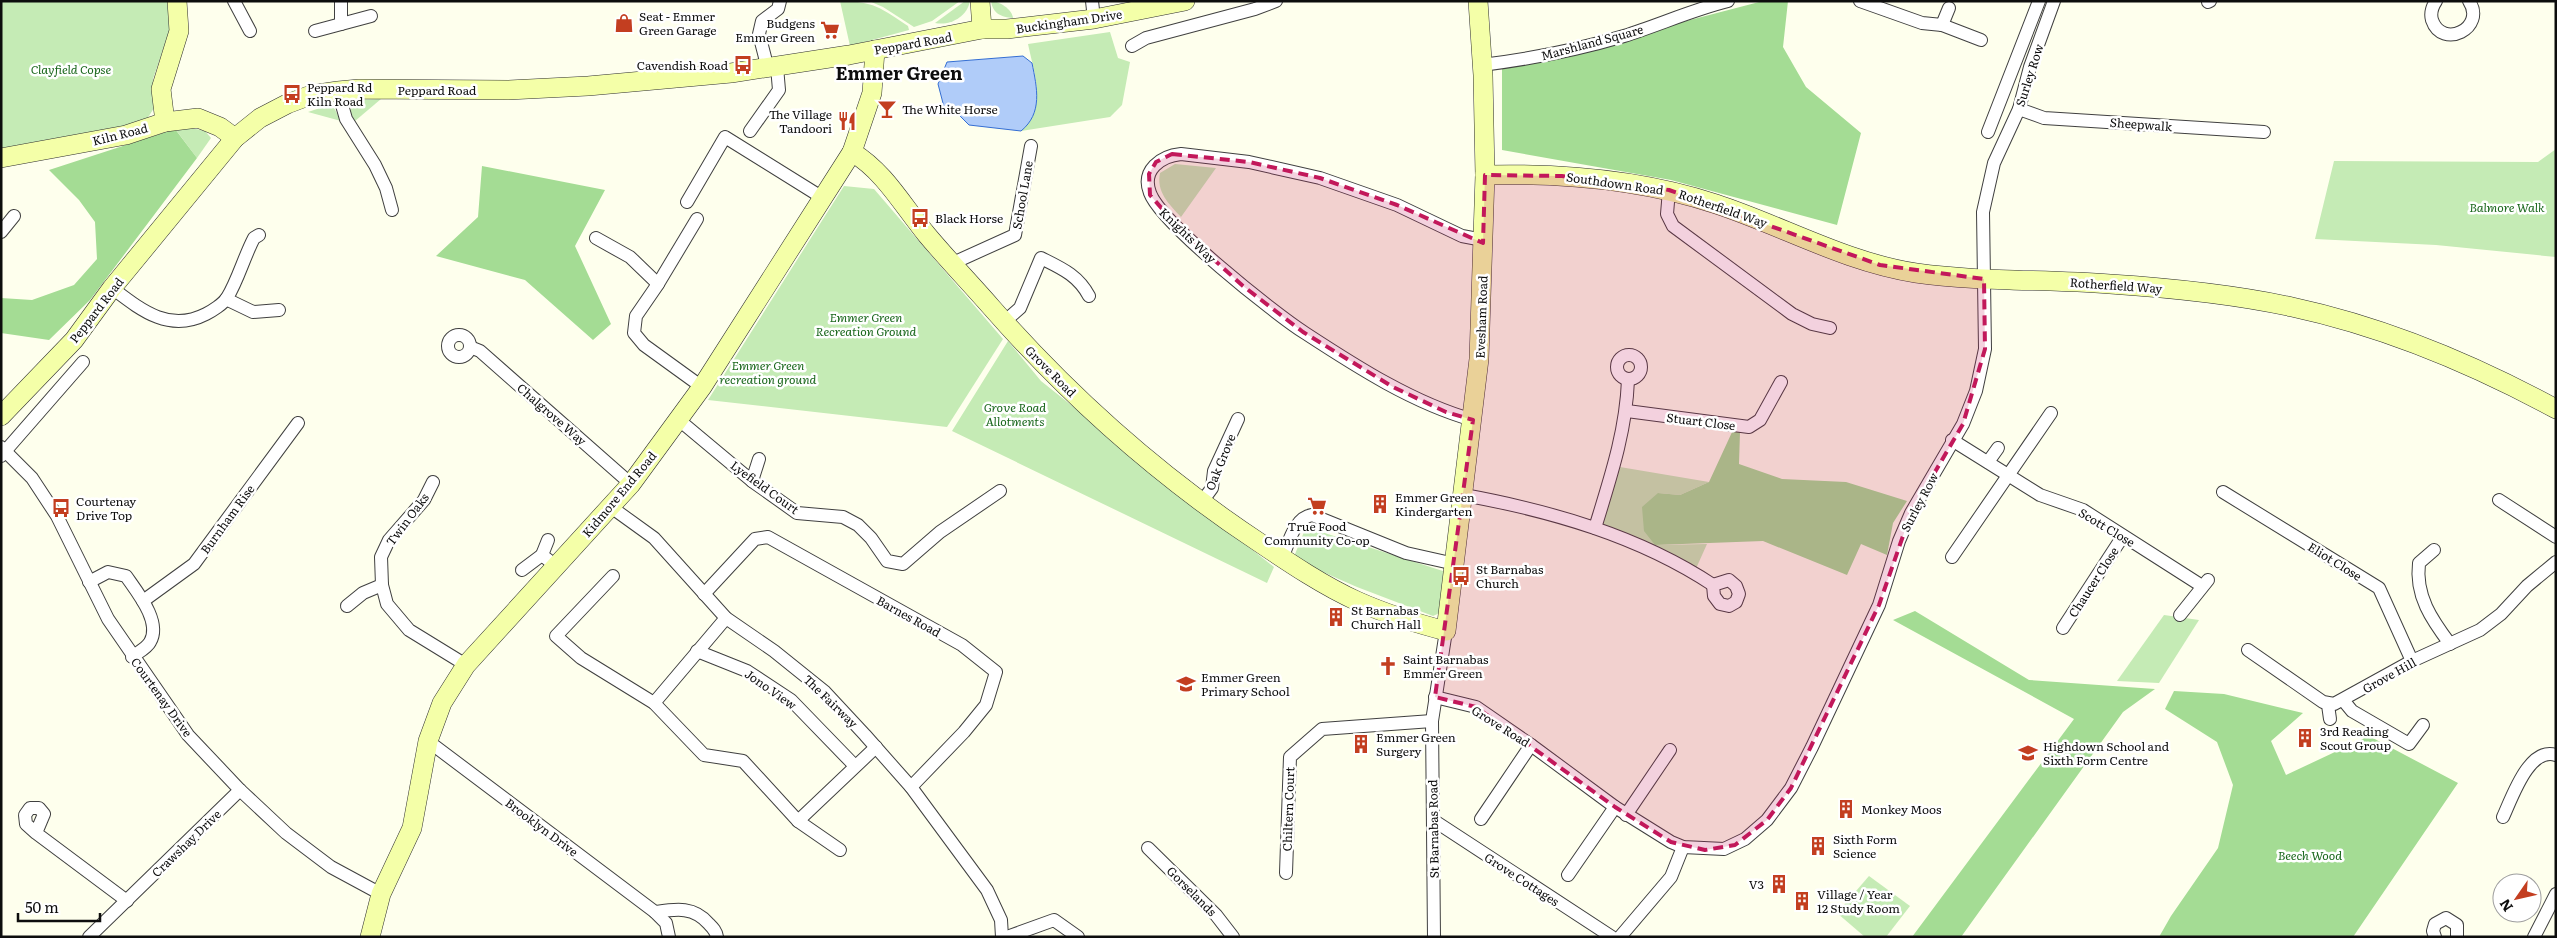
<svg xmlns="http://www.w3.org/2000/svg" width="2557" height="938" viewBox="0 0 2557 938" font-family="Literata,serif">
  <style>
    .green { fill: #c5ebb5 }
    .forest { fill: #a4dc94 }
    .water { fill: #b0ccf9; stroke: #346ed3 }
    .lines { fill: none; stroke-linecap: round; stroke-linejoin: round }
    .street-casing { stroke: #404040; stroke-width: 14 }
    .secondary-casing { stroke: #2f2f2f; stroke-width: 20 }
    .street { stroke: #fff; stroke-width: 12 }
    .secondary { stroke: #f4ffa8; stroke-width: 19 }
    .marked { fill: #c2185b; fill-opacity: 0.2; stroke: #c2185b; stroke-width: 4; stroke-dasharray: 10 6; stroke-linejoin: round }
    .labels { text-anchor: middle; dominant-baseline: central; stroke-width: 5; stroke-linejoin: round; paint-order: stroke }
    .poi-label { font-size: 12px; fill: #0d0d0d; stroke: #fff; text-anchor: start }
    .street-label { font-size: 12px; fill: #0d0d0d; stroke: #fff }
    .park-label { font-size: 12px; font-style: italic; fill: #1b681d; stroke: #fff }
    .district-label { font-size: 18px; font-weight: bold; fill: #0d0d0d; stroke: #fff }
  </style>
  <rect width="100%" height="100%" fill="#feffed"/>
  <g class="green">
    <path d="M1 1H168L170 29 153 79 154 108 147 119 125 127 1 149Z"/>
    <path d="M840 1C873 1 881 8 908 26L909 30 850 46Z"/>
    <path d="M869 1H960L932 21 914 27 883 7Z"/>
    <path d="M965 1H970C967 17 950 26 935 23Z"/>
    <path d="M991 1C999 1 1012 9 1013 18 1001 17 993 14 991 1Z"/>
    <path d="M1110 32 1118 58 1130 62 1122 105 1110 117 1021 131C1048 109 1034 73 1028 44Z"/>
    <path d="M381 99 355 121 350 112 354 100Z"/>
    <path d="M332 104 341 121 308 112Z"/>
    <path d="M187 127 205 131 211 138 197 158 176 130Z"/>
    <path d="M2556 149V257L2436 245 2315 239 2334 161 2538 162Z"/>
    <path d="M1175 164 1216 168 1181 217C1169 204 1156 192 1160 173Z"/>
    <path d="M844 186 874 189 1003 339 947 427 708 400Z"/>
    <path d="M1008 341 1041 381 1274 567 1267 583 952 431Z"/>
    <path d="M1614 466 1709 482 1680 495 1658 493 1655 545 1707 544 1694 573 1595 528Z"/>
    <path d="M1306 527 1446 572 1442 612 1433 616 1357 587 1293 559Z"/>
    <path d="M2164 615 2199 620 2159 683 2117 681Z"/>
    <path d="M1869 876 1910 906 1886 937H1865L1837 913Z"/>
  </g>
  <g class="forest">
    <path d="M1763 1H1788L1783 47 1806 87 1861 133 1837 225 1671 180 1502 150V69Z"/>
    <path d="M175 129 197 158 90 300 49 340 1 333V298L32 300 74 285 97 259 95 222 79 200 49 170Z"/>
    <path d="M482 166 605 190 575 246 611 324 593 340 525 280 436 256 478 217Z"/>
    <path d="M1733 430 1740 432 1739 464 1782 479 1846 482 1907 501 1893 523 1887 555 1861 544 1847 575 1763 541 1655 545 1644 531 1642 507 1658 493 1680 495 1709 482Z"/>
    <path d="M1915 611 2029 680 2155 689 2123 712 1961 937H1912L2074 719 1893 620Z"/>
    <path d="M2174 691 2224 694 2303 713 2271 741 2286 775 2369 736 2458 783 2353 937H2159L2171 916 2218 848 2233 785 2217 742 2165 709Z"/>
  </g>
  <path class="water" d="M1023 56 1032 63C1037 88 1043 113 1021 131L969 125 959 115 944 107 938 84 947 62Z"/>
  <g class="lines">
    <g class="street-casing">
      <g id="street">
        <path d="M234 1 250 31"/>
        <path d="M341 1V24"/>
        <path d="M1092 1 1094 19"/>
        <path d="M1860 1 1922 23 1942 25 1981 40"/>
        <path d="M2436 1C2432 7 2430 13 2432 20 2442 50 2487 28 2469 1"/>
        <path d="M2208 2 2210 1"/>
        <path d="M1942 25 1949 8"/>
        <path d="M315 31 371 16"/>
        <path d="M1132 46 1146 38 1255 9 1276 1"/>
        <path d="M1482 65C1530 59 1577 50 1624 36 1659 25 1692 10 1728 1"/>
        <path d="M768 69 759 34 762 21 778 9 780 1"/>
        <path d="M338 91 346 119 375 165 386 188 392 210"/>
        <path d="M2019 109 2044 118 2264 132"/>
        <path d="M750 131 779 90 777 67"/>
        <path d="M1988 132 2039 1"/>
        <path d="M1669 190 1667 214 1673 226 1792 314 1812 324 1830 328"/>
        <path d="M687 202 725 137 823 198"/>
        <path d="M1 232 14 216"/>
        <path d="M596 238 630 257 658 284 636 316 634 333 644 345 702 387"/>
        <path d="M953 263 1015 235 1031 146"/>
        <path d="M658 284 697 219"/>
        <path d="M112 288C141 310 169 333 206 314 212 311 223 304 227 298 238 280 244 257 254 238L259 235"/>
        <path d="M226 299 253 312 279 310"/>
        <path d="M1004 322 1020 308 1041 258C1061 268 1078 275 1089 296"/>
        <circle cx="459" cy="346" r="11"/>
        <path d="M470 347 480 351 631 484"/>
        <circle cx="1629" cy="367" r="12"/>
        <path d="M1627 411 1749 427 1760 420 1781 382"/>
        <path d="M679 420 752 481 797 513 843 517 858 525 871 538 887 561 903 564 940 532 1000 491"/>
        <path d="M1473 420C1413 403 1357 367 1305 333 1275 314 1161 223 1150 193 1141 170 1161 156 1181 154L1249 162 1320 178 1397 205 1462 236 1483 240"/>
        <path d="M1952 440 2040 495 2083 510 2202 586"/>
        <path d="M1 447 32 478 57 516 108 619 188 735 240 790 286 833 331 867 381 894"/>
        <path d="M1 456 83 362"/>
        <path d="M1988 462 1998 448"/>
        <path d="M752 481 759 459"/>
        <path d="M433 482 424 500 389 540 381 557 382 585 387 604 409 630 466 665"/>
        <path d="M2223 492 2379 588 2412 661"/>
        <path d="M1464 495C1551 511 1639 536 1713 585"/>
        <path d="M2499 500 2556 537"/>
        <path d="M1201 503 1212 488 1214 471 1238 419"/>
        <path d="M611 507 654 538 726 618 774 651 825 692 865 735 911 787 987 890 1001 920 1002 937"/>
        <path d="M1595 528C1610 479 1626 432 1628 380"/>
        <path d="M548 540 542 555 557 567"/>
        <path d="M2434 550 2419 563C2415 596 2432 620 2450 644"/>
        <path d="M1952 557 2051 413"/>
        <path d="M1282 558C1289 543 1294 518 1312 515L1406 553 1455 564"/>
        <path d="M522 570 542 555"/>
        <path d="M613 576 556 636 581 658 654 703 704 755 743 761 798 821 876 747"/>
        <path d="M1729 580 1736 586 1739 594 1736 602 1729 606 1720 604 1714 596 1713 585Z"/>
        <path d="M89 582 108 572 126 576C137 592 162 622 150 642 147 648 137 653 132 657"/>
        <path d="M704 594 755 539 768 537 962 645 996 672 986 705 964 732 911 787"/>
        <path d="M143 601 194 564 298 423"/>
        <path d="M347 606 363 593 382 585"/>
        <path d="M2180 615 2208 580"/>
        <path d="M2063 628 2123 536"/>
        <path d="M2248 650 2323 702 2334 704 2412 661 2480 630 2501 614 2527 586 2556 562"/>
        <path d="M697 651 747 671 791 700 855 766"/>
        <path d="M1435 697 1476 707 1531 745 1615 807 1671 842 1683 847 1724 849 1745 839 1767 820 1791 788 1812 747 1879 605 1899 541 1911 513 1963 424 1976 391 1985 349 1983 212 1994 163 2019 109 2030 67 2054 1"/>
        <path d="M2343 700 2352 711 2409 744 2423 725"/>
        <path d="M654 703 726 618"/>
        <path d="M2328 705 2330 719"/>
        <path d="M428 741 655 912 666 923 669 937"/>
        <path d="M1626 815 1670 750"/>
        <path d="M2503 817C2512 798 2529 746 2556 755"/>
        <path d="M1481 819 1531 745"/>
        <path d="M1433 820 1612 937"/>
        <path d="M798 821 840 850"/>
        <path d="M36 833 44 814 39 808H30L25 815 26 824 36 833 127 901"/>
        <path d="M1148 848 1216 915 1233 937"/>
        <path d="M1286 873 1290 757 1322 729 1432 721"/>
        <path d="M1568 875 1615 807"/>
        <path d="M655 912C676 909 694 906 709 924 713 928 716 931 717 937"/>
        <path d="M89 937 240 790"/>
        <path d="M1007 937 1054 920 1078 937"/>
        <path d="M1434 937 1432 721 1446 631"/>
        <path d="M1620 937 1671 877 1683 847"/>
        <path d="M2435 937 2433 931 2435 924 2446 918 2457 925V937"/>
        <path d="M2534 937 2556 894"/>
      </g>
    </g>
    <g class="secondary-casing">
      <g id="secondary">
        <path d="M980 1 982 29"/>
        <path d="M165 122 161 89 179 31 177 1"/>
        <path d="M852 152C885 172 903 206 927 235 948 260 971 284 992 308 1071 398 1160 477 1260 543 1291 564 1324 586 1357 601 1386 614 1415 623 1446 631L1479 359 1485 175 1483 75 1478 1"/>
        <path d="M1 158 126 135 165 122 198 118 220 127 235 138"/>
        <path d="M1485 175C1562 173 1643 180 1716 204 1783 226 1845 262 1916 273 1980 282 2046 279 2110 284 2171 288 2233 294 2292 307 2385 327 2473 364 2556 409"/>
        <path d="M1 416 74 340 112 288 235 138 260 118 287 104 311 95 338 91 359 89 508 90 588 86 731 73 849 55 982 29H1007L1094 19 1185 1"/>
        <path d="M370 937 381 894 412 828 428 741 442 703 466 665 631 484 702 387 852 152 872 93 875 50"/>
      </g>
    </g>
    <use href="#street" class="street"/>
    <use href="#secondary" class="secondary"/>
  </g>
  <path class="marked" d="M1172 154 1249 162 1320 178 1397 205 1483 243 1485 175 1562 176 1669 190 1880 265 1984 279 1985 349 1963 424 1911 513 1879 605 1791 788 1767 820 1735 845 1705 850 1671 842 1615 807 1476 707 1435 697 1473 420 1446 412 1393 387 1303 332 1243 286 1178 227 1150 195 1149 174 1156 162Z"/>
  <defs>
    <g id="shop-bare" transform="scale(1.5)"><path d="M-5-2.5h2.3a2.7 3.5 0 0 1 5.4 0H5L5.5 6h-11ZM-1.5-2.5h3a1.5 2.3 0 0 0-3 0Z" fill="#c33e20" stroke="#fff" stroke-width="2.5" paint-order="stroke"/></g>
    <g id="supermarket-bare" transform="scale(1.5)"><path d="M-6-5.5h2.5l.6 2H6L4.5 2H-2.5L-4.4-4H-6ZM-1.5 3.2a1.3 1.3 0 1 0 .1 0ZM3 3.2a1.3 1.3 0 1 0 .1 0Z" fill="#c33e20" stroke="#fff" stroke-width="2.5" paint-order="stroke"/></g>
    <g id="bus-bare" transform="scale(1.5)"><path d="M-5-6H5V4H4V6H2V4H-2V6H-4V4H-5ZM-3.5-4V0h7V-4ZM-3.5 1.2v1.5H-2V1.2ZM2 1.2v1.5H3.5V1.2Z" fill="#c33e20" stroke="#fff" stroke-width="2.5" paint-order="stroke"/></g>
    <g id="bar-bare" transform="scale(1.5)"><path d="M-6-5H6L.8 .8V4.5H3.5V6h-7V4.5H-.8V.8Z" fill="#c33e20" stroke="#fff" stroke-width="2.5" paint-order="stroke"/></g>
    <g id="restaurant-bare" transform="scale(1.5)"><path d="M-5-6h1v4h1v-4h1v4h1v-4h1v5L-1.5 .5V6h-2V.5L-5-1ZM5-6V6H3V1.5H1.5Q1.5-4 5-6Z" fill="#c33e20" stroke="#fff" stroke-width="2.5" paint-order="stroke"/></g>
    <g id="building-bare" transform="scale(1.5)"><path d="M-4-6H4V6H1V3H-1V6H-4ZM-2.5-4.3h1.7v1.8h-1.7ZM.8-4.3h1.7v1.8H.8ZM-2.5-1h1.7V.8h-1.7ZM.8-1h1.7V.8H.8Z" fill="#c33e20" stroke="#fff" stroke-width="2.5" paint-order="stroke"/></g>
    <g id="church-bare" transform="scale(1.5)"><path d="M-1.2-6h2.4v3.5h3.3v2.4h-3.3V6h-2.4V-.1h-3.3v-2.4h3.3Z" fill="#c33e20" stroke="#fff" stroke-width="2.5" paint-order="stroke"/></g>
    <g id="school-bare" transform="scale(1.5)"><path d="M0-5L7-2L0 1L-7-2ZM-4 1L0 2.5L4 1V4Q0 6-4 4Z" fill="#c33e20" stroke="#fff" stroke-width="2.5" paint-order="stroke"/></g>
  </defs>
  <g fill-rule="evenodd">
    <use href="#shop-bare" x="624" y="23"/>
    <use href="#supermarket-bare" x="830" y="30"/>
    <use href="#bus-bare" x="743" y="65"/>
    <use href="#bus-bare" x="292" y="94"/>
    <use href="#bar-bare" x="887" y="109"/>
    <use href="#restaurant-bare" x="847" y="121"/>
    <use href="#bus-bare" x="920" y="218"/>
    <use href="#building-bare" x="1380" y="504"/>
    <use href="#supermarket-bare" x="1317" y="506"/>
    <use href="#bus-bare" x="61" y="508"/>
    <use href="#bus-bare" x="1461" y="576"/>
    <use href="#building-bare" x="1336" y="617"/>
    <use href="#church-bare" x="1388" y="666"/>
    <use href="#school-bare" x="1186" y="684"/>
    <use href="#building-bare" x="2305" y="738"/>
    <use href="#building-bare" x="1361" y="744"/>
    <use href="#school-bare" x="2028" y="753"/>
    <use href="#building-bare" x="1846" y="809"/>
    <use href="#building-bare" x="1818" y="846"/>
    <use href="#building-bare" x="1779" y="884"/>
    <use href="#building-bare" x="1802" y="901"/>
  </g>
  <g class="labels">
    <g class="poi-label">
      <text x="639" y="16">Seat - Emmer<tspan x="639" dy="14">Green Garage</tspan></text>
      <text x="815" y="23" text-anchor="end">Budgens<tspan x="815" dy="14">Emmer Green</tspan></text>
      <text x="728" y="65" text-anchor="end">Cavendish Road</text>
      <text x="307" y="87">Peppard Rd<tspan x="307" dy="14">Kiln Road</tspan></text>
      <text x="902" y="109">The White Horse</text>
      <text x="832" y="114" text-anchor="end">The Village<tspan x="832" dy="14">Tandoori</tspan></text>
      <text x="935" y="218">Black Horse</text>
      <text x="1395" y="497">Emmer Green<tspan x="1395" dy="14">Kindergarten</tspan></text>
      <text x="76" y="501">Courtenay<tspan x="76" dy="14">Drive Top</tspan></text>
      <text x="1317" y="526" text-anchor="middle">True Food<tspan x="1317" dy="14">Community Co-op</tspan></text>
      <text x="1476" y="569">St Barnabas<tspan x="1476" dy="14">Church</tspan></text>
      <text x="1351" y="610">St Barnabas<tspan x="1351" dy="14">Church Hall</tspan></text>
      <text x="1403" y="659">Saint Barnabas<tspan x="1403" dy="14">Emmer Green</tspan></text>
      <text x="1201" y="677">Emmer Green<tspan x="1201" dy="14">Primary School</tspan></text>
      <text x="2320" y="731">3rd Reading<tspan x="2320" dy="14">Scout Group</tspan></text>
      <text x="1376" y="737">Emmer Green<tspan x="1376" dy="14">Surgery</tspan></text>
      <text x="2043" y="746">Highdown School and<tspan x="2043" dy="14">Sixth Form Centre</tspan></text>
      <text x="1861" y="809">Monkey Moos</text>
      <text x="1833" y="839">Sixth Form<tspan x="1833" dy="14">Science</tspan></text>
      <text x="1764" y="884" text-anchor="end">V3</text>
      <text x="1817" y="894">Village / Year<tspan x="1817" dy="14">12 Study Room</tspan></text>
    </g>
    <g class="street-label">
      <text transform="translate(1069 21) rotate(-8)">Buckingham Drive</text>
      <text transform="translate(1592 42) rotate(-15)">Marshland Square</text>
      <text transform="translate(913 43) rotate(-10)">Peppard Road</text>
      <text transform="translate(2029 75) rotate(-72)">Surley Row</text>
      <text x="437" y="90">Peppard Road</text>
      <text transform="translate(2141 124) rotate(4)">Sheepwalk</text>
      <text transform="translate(120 134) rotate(-14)">Kiln Road</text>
      <text transform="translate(1615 183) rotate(8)">Southdown Road</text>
      <text transform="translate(1022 195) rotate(-80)">School Lane</text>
      <text transform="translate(1723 208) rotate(19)">Rotherfield Way</text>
      <text transform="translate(1188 235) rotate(44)">Knights Way</text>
      <text transform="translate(2116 285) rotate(4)">Rotherfield Way</text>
      <text transform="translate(96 310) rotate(-52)">Peppard Road</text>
      <text transform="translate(1481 317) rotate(-88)">Evesham Road</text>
      <text transform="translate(1051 371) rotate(45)">Grove Road</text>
      <text transform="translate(552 414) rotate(41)">Chalgrove Way</text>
      <text transform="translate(1701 421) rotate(7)">Stuart Close</text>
      <text transform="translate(1220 462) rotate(-68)">Oak Grove</text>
      <text transform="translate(765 487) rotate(36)">Lyefield Court</text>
      <text transform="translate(619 494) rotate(-50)">Kidmore End Road</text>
      <text transform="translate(1919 502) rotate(-62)">Surley Row</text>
      <text transform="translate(227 519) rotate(-54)">Burnham Rise</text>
      <text transform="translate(407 519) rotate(-53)">Twin Oaks</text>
      <text transform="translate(2107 527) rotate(31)">Scott Close</text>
      <text transform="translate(2335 561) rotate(32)">Eliot Close</text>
      <text transform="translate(2093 582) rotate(-57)">Chaucer Close</text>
      <text transform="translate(909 616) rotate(29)">Barnes Road</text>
      <text transform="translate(2389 675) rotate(-29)">Grove Hill</text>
      <text transform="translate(771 689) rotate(35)">Jono View</text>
      <text transform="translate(162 697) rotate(54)">Courtenay Drive</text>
      <text transform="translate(831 701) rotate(44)">The Fairway</text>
      <text transform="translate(1501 726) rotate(32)">Grove Road</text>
      <text transform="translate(1288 809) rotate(-88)">Chiltern Court</text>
      <text transform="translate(542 827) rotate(37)">Brooklyn Drive</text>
      <text transform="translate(1433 829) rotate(-91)">St Barnabas Road</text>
      <text transform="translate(186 843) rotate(-44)">Crawshay Drive</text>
      <text transform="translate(1522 879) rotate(33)">Grove Cottages</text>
      <text transform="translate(1192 891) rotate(45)">Gorselands</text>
    </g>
    <g class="park-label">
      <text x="71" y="69">Clayfield Copse</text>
      <text x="2507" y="207">Balmore Walk</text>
      <text x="866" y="317">Emmer Green<tspan x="866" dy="14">Recreation Ground</tspan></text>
      <text x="768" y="365">Emmer Green<tspan x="768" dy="14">recreation ground</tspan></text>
      <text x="1015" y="407">Grove Road<tspan x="1015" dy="14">Allotments</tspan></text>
      <text x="2310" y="855">Beech Wood</text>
    </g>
    <g class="district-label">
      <text x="899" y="72">Emmer Green</text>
    </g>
  </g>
  <rect width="2557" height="938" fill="none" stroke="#0d0d0d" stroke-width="5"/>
  <g transform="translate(2517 898) rotate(236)"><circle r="24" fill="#ffffff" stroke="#9e9e9e"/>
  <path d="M0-4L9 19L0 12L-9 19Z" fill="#c33e20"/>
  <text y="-8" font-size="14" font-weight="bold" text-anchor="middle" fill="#0d0d0d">N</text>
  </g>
  <path d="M18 913v8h82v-8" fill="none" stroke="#0d0d0d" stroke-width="2.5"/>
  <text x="25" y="913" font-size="15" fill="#0d0d0d" stroke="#ffffff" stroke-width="4" paint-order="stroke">50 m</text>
</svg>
